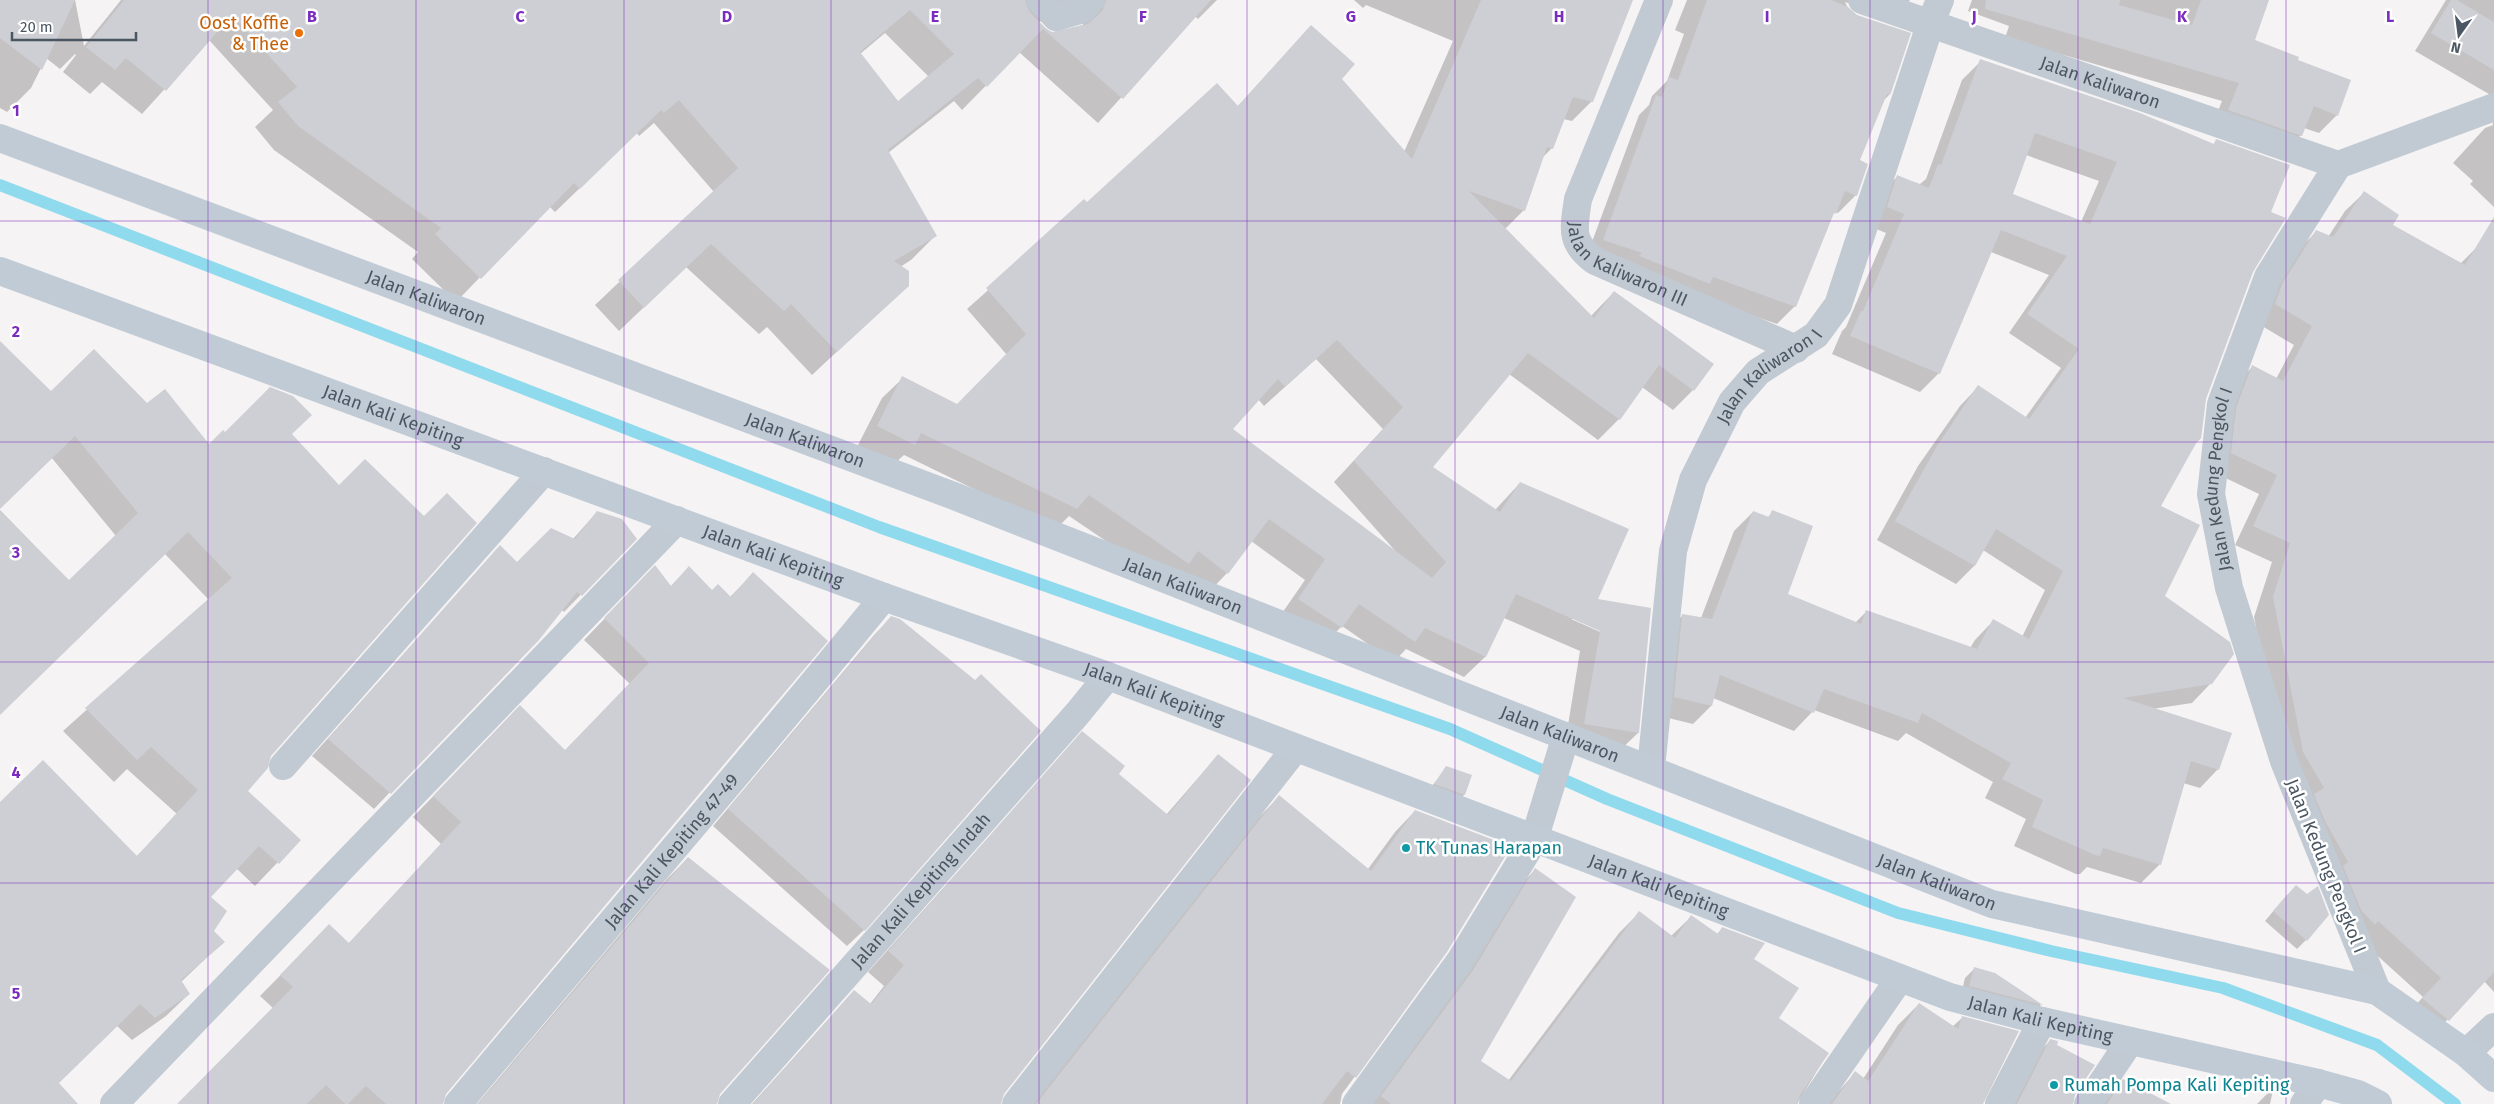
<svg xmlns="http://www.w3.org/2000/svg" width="2494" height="1104" viewBox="0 0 2494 1104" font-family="'Fira Sans',sans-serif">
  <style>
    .shadow { fill: #0003; fill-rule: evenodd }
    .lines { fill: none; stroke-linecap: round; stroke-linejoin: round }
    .stream { stroke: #90daee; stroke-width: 12 }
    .building { fill: #cdcfd5; fill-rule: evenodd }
    .minor { stroke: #c1cad2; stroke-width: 28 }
    .secondary { stroke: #c1cbd6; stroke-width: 28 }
    .grid { fill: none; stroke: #7b2cbf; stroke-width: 1; stroke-opacity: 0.55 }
    .food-dot { fill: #e8710a; stroke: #fff; stroke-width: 2 }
    .culture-dot { fill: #0f9aa8; stroke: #fff; stroke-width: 2 }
    .labels { text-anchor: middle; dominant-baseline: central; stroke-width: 5; stroke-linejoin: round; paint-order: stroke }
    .food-label { font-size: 18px; fill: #c56008; stroke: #fff; text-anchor: end }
    .street-label { font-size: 18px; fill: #4a5661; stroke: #fff }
    .culture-label { font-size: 18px; fill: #0d838f; stroke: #fff; text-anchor: start }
    .grid-label { font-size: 16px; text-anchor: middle; font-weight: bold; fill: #7b2cbf; stroke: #fff; stroke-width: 5; stroke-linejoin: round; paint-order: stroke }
  </style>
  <rect width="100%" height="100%" fill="#f5f3f3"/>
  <g class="shadow">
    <path d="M0 0H75L84 46 121 0H1217L1198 19 1195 16 1098 123 1019 52 962 110 954 101 888 153 935 236 911 260 900 267 907 286 812 375 767 327 759 334 686 267 619 331 595 305 714 192 654 123 639 136 637 133 555 212 549 206 456 302 412 259 418 252 274 150 255 127 273 110 209 40 142 114 102 82 90 94 63 72 76 55 75 54 60 69 46 58 31 88 7 112 0 108ZM1049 19 1082 20 1083 25 1051 33 1039 22ZM885 33 929 77 898 102 860 54Z"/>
    <path d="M1354 0H1632L1592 101 1572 121 1563 119 1552 148 1542 158 1524 210 1505 229 1591 316 1614 292 1693 390 1673 410 1642 387 1619 419 1598 440 1509 374 1431 467 1495 510 1520 483 1596 600 1650 610 1638 733 1617 753 1565 744 1580 651 1504 618 1485 657 1464 677 1406 649 1394 662 1342 626 1320 648 1278 619 1305 580 1251 541 1227 573 1207 594 1168 583 1069 516 1056 529 904 455 893 465 857 447 882 398 903 378 957 405 1007 355 967 309 1086 203 1237 107 1311 26 1340 79 1404 152 1453 41 1366 5 1363 8ZM1316 359 1383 429 1334 482 1398 554 1231 430 1258 399 1264 406ZM1571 619H1577L1606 632 1605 634Z"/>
    <path d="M1687 0H1910L1893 18 1845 2 1889 95 1884 100 1858 161 1856 195 1838 213 1835 212 1830 218 1795 306 1777 324 1586 258 1639 115 1649 105 1652 96 1667 81 1684 34 1675 30Z"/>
    <path d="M1972 0H2253L2254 40 2296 61 2337 115 2319 133 2304 128 2301 135 2282 154 2211 129 2222 101 2005 38 2009 26 1968 11Z"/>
    <path d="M2446 0H2494V97L2415 51Z"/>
    <path d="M1981 61 2213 145 2216 141 2269 213 2252 271 2205 398 2200 439 2194 445 2159 507 2163 597 2211 683 2192 703 2152 709 2218 769 2200 788 2183 783 2160 864 2141 883 2087 867 2080 874H2076L2014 846 2026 819 1985 798 1993 782 1906 733 1898 741 1814 710 1794 731 1713 698 1711 706 1693 724 1656 715 1664 634 1683 615 1701 618 1734 531 1753 512 1767 518 1773 512 1786 595 1855 623 1867 611 1970 648 1975 640 1993 621 2022 637 2045 590 1983 550 1974 566 1956 584 1877 540 1918 466 1960 406 1978 387 2025 418 2061 368 2009 333 2049 275 1991 252 1939 373 1920 392 1832 354 1842 331 1846 327 1886 233 1869 226 1879 195 1897 177 1920 184 1926 179 1962 80ZM2026 155 2099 181 2081 222 2011 195Z"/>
    <path d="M2494 116V207L2470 184 2473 181 2453 163 2485 128 2493 125 2492 119Z"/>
    <path d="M2364 193 2391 225 2460 264 2478 246 2494 256V992L2484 981 2429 1039 2405 1017 2423 997 2359 939 2284 772 2254 617 2272 562 2235 545 2259 494 2213 472 2234 386 2252 367 2276 379 2294 345 2257 323 2297 251 2316 232 2328 237 2345 211Z"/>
    <path d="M0 342 51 393 147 405 209 445 225 433 291 435 270 755 246 791 299 840 255 886 236 868 210 897 212 932 223 942 181 982 189 994 166 1016 132 1040 117 1026 58 1083 51 1104H0V804L136 857 177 814 127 769 114 782 63 731 209 600 165 554 0 714V510L69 581 116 536 51 457 0 508Z"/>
    <path d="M597 512 635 539 564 612 562 610 374 809 312 756 500 547 517 564 573 539Z"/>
    <path d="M689 568 712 591 730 597 753 574 445 1093 442 1104H178L273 1008 260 996 329 926 348 944 441 844 413 817 500 728 565 751 630 684 584 640 635 587H670Z"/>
    <path d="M891 618 864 930 847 946 713 826 875 634Z"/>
    <path d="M1082 733 1117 774 1166 815 1218 755 1003 1094 1000 1104H752L854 991 870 1004 884 986 868 972Z"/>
    <path d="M1447 768 1470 776 1464 795 1455 804 1426 793Z"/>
    <path d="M1279 797 1368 869 1395 832 1415 811 1446 952 1342 1094 1340 1104H1033L1259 817Z"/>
    <path d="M688 858 719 1093 716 1104H477L667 879Z"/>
    <path d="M1535 870 1479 1061 1508 1081 1619 933 1639 913 1671 936 1691 917 1717 934 1723 928 1753 960 1777 1018 1827 1054 1797 1104H1371L1515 890Z"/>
    <path d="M2287 895 2306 940 2297 949 2265 921Z"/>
    <path d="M1974 969 1995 974 2041 1005 2033 1014 1961 995 1965 978Z"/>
    <path d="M1919 1004 1952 1027 1962 1018 1982 1104H1827L1855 1073 1863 1079 1898 1025Z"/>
    <path d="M2051 1040 2055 1046 2074 1095 2073 1104H2008L2030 1061Z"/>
    <path d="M2123 1081 2145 1104H2102Z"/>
    <path d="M2271 1090H2273L2270 1104H2257Z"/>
  </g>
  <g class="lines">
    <path class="stream" d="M0 185 879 527 1450 729 1607 799 1898 913 2051 951 2223 988 2377 1045 2455 1104"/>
  </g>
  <g class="building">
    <path d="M0 0H75L42 70 0 38Z"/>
    <path d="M124 0H1025L1029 11 1045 28 1052 32 1088 24 1103 10 1106 0H1211L1123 99 1043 29 987 87 978 78 888 150 937 236 894 261 909 271V286L837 352 791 304 784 311 711 244 644 308 618 280 738 168 679 100 664 113 661 110 580 189 574 183 481 279 435 234 441 228 298 126 278 102 297 87 232 15 166 91 126 58 115 70 86 47ZM910 10 954 54 898 101 860 52Z"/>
    <path d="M1481 0H1633L1593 102 1573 97 1553 149 1547 147 1525 211 1469 191 1594 318 1614 291 1714 364 1694 391 1659 365 1620 420 1528 353 1433 467 1500 512 1520 482 1629 529 1598 599 1651 608 1639 733 1584 724 1600 631 1516 594 1486 657 1425 628 1415 642 1359 604 1342 628 1298 599 1325 559 1269 519 1228 574 1198 551 1189 564 1089 495 1077 509 921 433 915 445 877 426 902 376 957 404 1026 334 986 288 1084 199 1087 202 1217 83 1238 106 1311 25 1355 64 1342 79 1412 159ZM1337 340 1403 407 1354 461 1446 562 1432 578 1233 429 1278 379 1285 387Z"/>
    <path d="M1707 0H1831L1848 7 1857 15 1911 33 1892 90 1890 95 1887 94 1860 160 1868 164 1857 196 1845 191 1836 214 1834 213 1796 307 1713 277 1710 284 1639 256 1642 253 1603 240 1656 95 1662 97 1669 77 1678 80Z"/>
    <path d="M1986 0H2120L2119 5 2192 25 2201 0H2269L2255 40 2299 57 2298 60 2351 80 2338 116 2314 106 2302 136 2228 110 2239 83 1985 9Z"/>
    <path d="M2451 0H2457L2494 22V70L2431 33Z"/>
    <path d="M1980 59 2140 113 2214 144 2216 139 2290 165 2271 212 2286 218 2253 272 2206 399 2201 439 2199 438 2161 506 2200 525 2165 596 2230 642 2234 654 2212 684 2123 698 2232 733 2219 770 2191 761 2161 865 2103 848 2100 856 2095 855 2032 827 2043 800 2002 779 2011 763 1922 713 1918 723 1824 689 1814 713 1720 675 1712 706 1674 697 1682 614 1712 619 1753 511 1769 517 1772 510 1813 526 1788 594 1861 624 1866 610 1977 649 1993 619 2029 639 2063 571 1996 529 1975 566 1895 521 1937 446 1978 385 2029 419 2079 349 2027 314 2067 256 2001 230 1940 374 1850 336 1861 311H1863L1904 214 1887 207 1897 175 1929 188 1938 164 1941 165ZM2035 133 2117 162 2090 224 2013 194Z"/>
    <path d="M2364 191 2399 215 2393 225 2465 265 2494 217V972L2449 1021 2422 998 2441 978 2378 921 2375 925 2361 910 2343 866 2348 862 2325 821 2314 794 2324 788 2303 752 2273 597 2290 543 2253 526 2277 475 2231 453 2236 408 2252 365 2283 381 2312 326 2275 304 2282 284 2316 230 2333 237Z"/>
    <path d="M0 341 51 391 94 349 147 403 165 389 209 444 223 430 225 432 270 387 293 396 312 415 292 434 339 485 365 459 424 516 447 493 477 523 271 756 268 768 248 791 301 840 279 864 259 846 211 897 227 911 214 931 225 942 181 980 190 994 155 1018 140 1004 59 1083 78 1104H0V802L43 760 137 856 198 790 151 747 137 760 85 708 232 578 188 532 0 715V511L69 580 138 513 75 436 0 509Z"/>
    <path d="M597 511 622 519 637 539 582 596 577 592 539 640 391 794 328 739 500 545 517 562 551 528 575 539Z"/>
    <path d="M655 565 671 586 689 566 712 590 718 584 731 597 753 572 828 641 446 1094 443 1104H386L366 1086 348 1104H345L326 1085 307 1104H177L293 987 280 975 329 924 349 943 461 822 433 796 520 705 565 750 649 663 604 618Z"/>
    <path d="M891 616 900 619 975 680 981 674 1041 731 865 931 728 809Z"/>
    <path d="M1082 731 1125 766 1119 774 1168 815 1218 754 1251 780 1004 1094 1001 1104H753L854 990 871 1004 904 965 888 951Z"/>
    <path d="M1446 766 1472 775 1465 795 1434 784Z"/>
    <path d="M1279 795 1371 871 1415 810 1494 840 1509 850 1447 952 1356 1078 1347 1071 1322 1104H1036Z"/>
    <path d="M688 857 830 970 720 1094 717 1104H478Z"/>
    <path d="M1535 868 1576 897 1481 1061 1511 1081 1639 911 1675 938 1691 915 1718 934 1722 927 1765 943 1754 959 1799 988 1779 1018 1829 1053 1800 1095 1798 1104H1391L1381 1096 1473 970Z"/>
    <path d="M2296 885 2307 894 2318 886 2329 915 2307 941 2273 911Z"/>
    <path d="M1974 967 1995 973 2043 1005 1969 986Z"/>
    <path d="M1919 1003 1958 1029 1962 1016 2019 1031 1983 1104H1832L1855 1071 1868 1081Z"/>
    <path d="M2050 1039 2058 1041 2057 1045 2095 1065 2075 1095 2073 1104H2017Z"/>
    <path d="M2123 1079 2171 1104H2107Z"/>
  </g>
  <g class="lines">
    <g class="minor">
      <path d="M1040 0 1056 17 1083 9 1091 0"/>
      <path id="s1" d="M1659 0 1578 199C1574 228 1569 242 1595 261L1796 349"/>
      <path id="s2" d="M1862 0 2338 165"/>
      <path d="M283 766 544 471"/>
      <path id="s3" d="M1651 768 1673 551 1693 480 1732 402 1758 372 1816 335 1838 305 1931 22 1940 0"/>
      <path id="s4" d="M2377 991 2284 761 2229 588 2211 494 2221 404 2268 277 2338 165 2494 107"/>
      <path d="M2466 1053 2494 1027"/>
      <path d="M114 1104 677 520"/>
      <path id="s5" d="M458 1104C600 934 745 768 884 597"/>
      <path id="s6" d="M732 1104 1077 714 1108 676"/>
      <path d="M1016 1104 1295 749"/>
      <path d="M1356 1104 1460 961 1534 840 1566 736"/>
      <path d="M1813 1104 1900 978"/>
      <path d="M1999 1104 2042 1021"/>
      <path d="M2088 1104 2130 1041"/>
      <path d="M2304 1104 2318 1083"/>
    </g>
    <g class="secondary">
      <path id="s7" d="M0 138 954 496 1992 904 2377 991 2466 1053 2494 1078"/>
      <path id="s8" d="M0 271 884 597 1108 676 1950 997 2042 1021 2318 1083 2358 1094 2378 1104"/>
    </g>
  </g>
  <path class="grid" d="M208 0V1104M416 0V1104M624 0V1104M831 0V1104M1039 0V1104M1247 0V1104M1455 0V1104M1663 0V1104M1870 0V1104M2078 0V1104M2286 0V1104M0 221H2494M0 442H2494M0 662H2494M0 883H2494"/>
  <circle class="food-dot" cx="299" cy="33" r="5"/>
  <g class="culture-dot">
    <circle cx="1406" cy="848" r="5"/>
    <circle cx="2054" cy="1085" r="5"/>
  </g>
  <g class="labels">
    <g class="food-label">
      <text x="289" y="23">Oost Koffie<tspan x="289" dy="21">&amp; Thee</tspan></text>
    </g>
    <g class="street-label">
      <text stroke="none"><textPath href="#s2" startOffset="252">Jalan Kaliwaron</textPath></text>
      <text stroke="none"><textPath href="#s1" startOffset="311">Jalan Kaliwaron III</textPath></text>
      <text stroke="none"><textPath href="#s7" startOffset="455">Jalan Kaliwaron</textPath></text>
      <text stroke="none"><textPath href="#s3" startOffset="424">Jalan Kaliwaron I</textPath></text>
      <text stroke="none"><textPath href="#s8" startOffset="419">Jalan Kali Kepiting</textPath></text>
      <text stroke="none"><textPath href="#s7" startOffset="860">Jalan Kaliwaron</textPath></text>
      <text stroke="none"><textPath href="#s4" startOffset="540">Jalan Kedung Pengkol I</textPath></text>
      <text stroke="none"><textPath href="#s8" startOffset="824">Jalan Kali Kepiting</textPath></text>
      <text stroke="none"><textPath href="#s7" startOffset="1265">Jalan Kaliwaron</textPath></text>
      <text stroke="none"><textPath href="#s8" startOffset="1229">Jalan Kali Kepiting</textPath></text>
      <text stroke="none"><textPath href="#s7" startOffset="1670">Jalan Kaliwaron</textPath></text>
      <text stroke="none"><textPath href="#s5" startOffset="331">Jalan Kali Kepiting 47-49</textPath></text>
      <text transform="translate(2326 866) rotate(68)">Jalan Kedung Pengkol I</text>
      <text stroke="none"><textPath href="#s7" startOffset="2075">Jalan Kaliwaron</textPath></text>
      <text stroke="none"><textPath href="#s8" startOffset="1769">Jalan Kali Kepiting</textPath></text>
      <text stroke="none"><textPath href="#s6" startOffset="285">Jalan Kali Kepiting Indah</textPath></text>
      <text stroke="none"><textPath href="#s8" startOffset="2174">Jalan Kali Kepiting</textPath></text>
    </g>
    <g class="culture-label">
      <text x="1416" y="848">TK Tunas Harapan</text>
      <text x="2064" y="1085">Rumah Pompa Kali Kepiting</text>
    </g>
  </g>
  <g class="grid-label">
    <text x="312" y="22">B</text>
    <text x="520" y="22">C</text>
    <text x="727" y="22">D</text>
    <text x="935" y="22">E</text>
    <text x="1143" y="22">F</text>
    <text x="1351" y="22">G</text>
    <text x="1559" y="22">H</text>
    <text x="1767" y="22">I</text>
    <text x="1974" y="22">J</text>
    <text x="2182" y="22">K</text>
    <text x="2390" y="22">L</text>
    <text x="16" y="116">1</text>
    <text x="16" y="337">2</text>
    <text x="16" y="558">3</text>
    <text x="16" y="778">4</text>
    <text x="16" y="999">5</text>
  </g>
  <g transform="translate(2459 35) rotate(194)" stroke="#ffffff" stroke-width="4" paint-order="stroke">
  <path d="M0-4L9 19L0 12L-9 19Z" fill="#4a5661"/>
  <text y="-8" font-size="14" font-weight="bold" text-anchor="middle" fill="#4a5661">N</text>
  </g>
  <path d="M12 32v8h124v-8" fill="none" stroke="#4a5661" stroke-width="2.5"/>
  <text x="20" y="32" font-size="15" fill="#4a5661" stroke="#ffffff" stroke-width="4" paint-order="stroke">20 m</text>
</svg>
